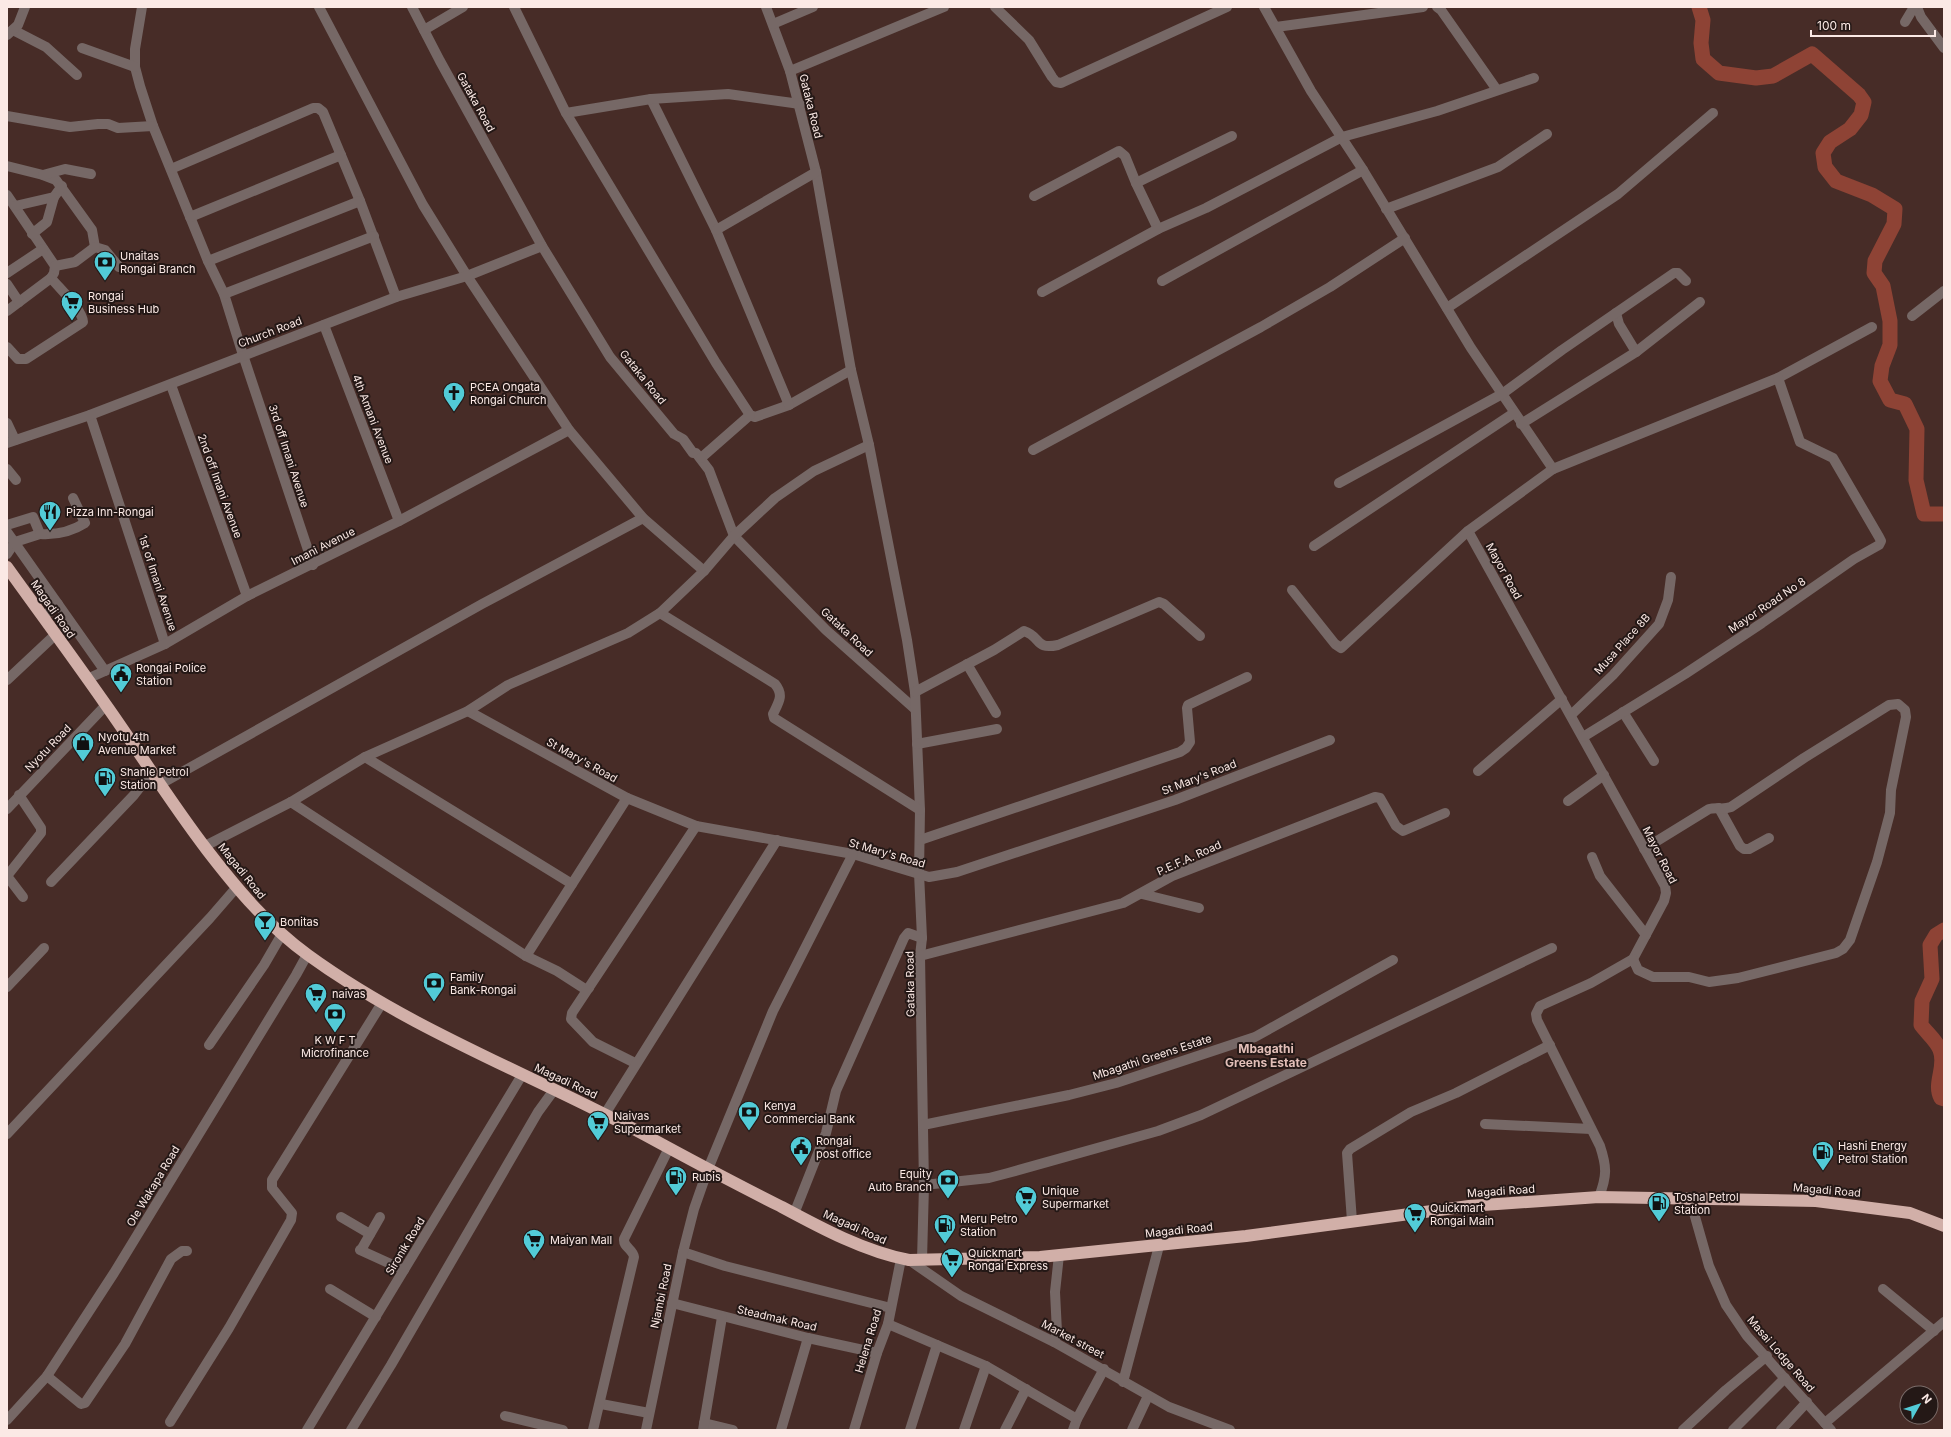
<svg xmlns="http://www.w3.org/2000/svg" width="1951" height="1437" viewBox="0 0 1951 1437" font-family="Inter,sans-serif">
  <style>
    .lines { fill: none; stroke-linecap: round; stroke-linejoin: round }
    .river { stroke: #8e4335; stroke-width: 15 }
    .minor { stroke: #766866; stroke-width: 10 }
    .highway { stroke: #d1afa8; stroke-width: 12 }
    .labels { text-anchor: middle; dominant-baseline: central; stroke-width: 4; stroke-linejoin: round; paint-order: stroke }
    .street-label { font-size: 11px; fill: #fbe9e5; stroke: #241816 }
    .poi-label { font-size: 11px; fill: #fbe9e5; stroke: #241816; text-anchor: start }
    .neighbourhood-label { font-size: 12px; font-weight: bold; fill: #e2bfb8; stroke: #241816 }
  </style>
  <rect width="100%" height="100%" fill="#472c27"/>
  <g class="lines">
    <g class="river">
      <path d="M1699 7 1703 20 1701 43 1703 59 1719 73 1756 78 1773 76 1812 54 1859 95 1864 102 1861 115 1850 129 1830 142 1823 153 1825 167 1836 181 1872 195 1895 209 1894 224 1875 261 1874 273 1883 286 1890 321V345L1882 366 1880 381 1890 400 1905 404 1917 429 1916 480 1924 514H1944"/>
      <path d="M1944 930 1936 935 1930 945 1932 979 1922 1001 1921 1025C1926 1032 1937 1041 1940 1050 1947 1066 1933 1083 1941 1098L1944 1099"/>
    </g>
    <g class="minor">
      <path d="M142 7 135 49V67L140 86 153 126 208 261 224 294 243 355 313 565"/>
      <path d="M319 7 423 205 467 276 569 430 643 518 704 571"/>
      <path d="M412 7 440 61 542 246 610 357 674 434 683 439 693 453H696L709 470 734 536 826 630 915 709"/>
      <path d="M514 7 566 113 716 363 750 415 755 417 789 405 851 370"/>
      <path d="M766 7 790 71 816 172 851 370 869 445 907 640 915 692 920 810 919 873 922 938 920 956 924 1185 922 1260"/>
      <path d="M995 7 1029 40 1052 77 1056 82 1061 83 1227 7"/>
      <path d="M1264 7 1311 91 1363 170 1471 348 1553 469"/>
      <path d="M1437 7 1441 10 1497 90"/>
      <path d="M1917 7 1921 17 1944 48"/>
      <path d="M1905 22 1914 7"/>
      <path d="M773 24 813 7"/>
      <path d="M1276 27 1423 7"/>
      <path d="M13 30 46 47 77 75"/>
      <path d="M424 30 463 7"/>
      <path d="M7 35 18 25 25 7"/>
      <path d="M82 48 135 67"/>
      <path d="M790 71 944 7"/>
      <path d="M651 99 716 230 789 405"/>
      <path d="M566 113 651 99 728 94 800 104"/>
      <path d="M7 116 70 127 98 124H108L118 128 153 126"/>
      <path d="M7 166 43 175 56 180 92 230 95 247 105 250 119 267"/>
      <path d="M171 169 313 108H318L323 112 360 201"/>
      <path d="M43 175 65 169 91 174"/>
      <path d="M7 195 55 266 54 273 51 278 7 311"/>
      <path d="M1034 196 1119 151 1125 156 1136 183"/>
      <path d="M15 206 54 197 62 186"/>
      <path d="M1386 209 1498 167 1547 134"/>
      <path d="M190 217 341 155"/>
      <path d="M1158 229 1136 183 1232 136"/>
      <path d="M716 230 816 172"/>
      <path d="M32 234 47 222 54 197"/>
      <path d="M208 261 360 201 396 297"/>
      <path d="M55 266 75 262 95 247"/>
      <path d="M7 273 43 249"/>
      <path d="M1162 281 1363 170"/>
      <path d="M7 284 19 302"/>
      <path d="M1042 292 1158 229 1206 208 1342 137 1437 111 1534 78"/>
      <path d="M224 294 374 236"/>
      <path d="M1447 308 1618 194 1713 113"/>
      <path d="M1616 313 1619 324 1636 352"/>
      <path d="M1912 316 1944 291"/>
      <path d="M324 325 399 521"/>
      <path d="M7 347 18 359H26L83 322C83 310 59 288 51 278"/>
      <path d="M171 385 247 596"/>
      <path d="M90 415 165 644"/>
      <path d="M7 423 15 440"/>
      <path d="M1521 424 1636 352 1700 302"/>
      <path d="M7 443 90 415 396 297 467 276 542 246"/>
      <path d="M1033 450 1261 327 1330 287 1405 238"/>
      <path d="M701 458 750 415"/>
      <path d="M7 469 16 480"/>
      <path d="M1339 483 1502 394 1562 350 1674 273H1678L1686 281"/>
      <path d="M7 525 33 517 40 534 15 542 7 554"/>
      <path d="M1468 531 1665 886 1666 893 1664 901 1633 959 1591 983 1540 1006 1536 1014 1537 1020 1600 1146C1607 1167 1607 1176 1599 1197"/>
      <path d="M7 532 105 671"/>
      <path d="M40 534C56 535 71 532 85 523L73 498"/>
      <path d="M1314 546 1514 413"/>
      <path d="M1292 590 1335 644 1341 648 1468 531 1553 469 1778 378 1872 327"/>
      <path d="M660 613 775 684C784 695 779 702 773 714L774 718 920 810"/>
      <path d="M43 617 58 604"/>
      <path d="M967 664 996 713"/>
      <path d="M87 679 165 644 247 596 399 521 569 430"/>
      <path d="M7 680 55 635"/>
      <path d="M915 692 994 650 1024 631C1042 637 1034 650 1058 645L1159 602 1164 604 1200 636"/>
      <path d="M468 711 627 798 696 826 853 854 929 877 957 872 1175 800 1330 740"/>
      <path d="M1623 712 1654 761"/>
      <path d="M1571 715 1613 675 1659 624 1668 600 1671 577"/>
      <path d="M1583 737 1685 674 1762 623 1854 559 1879 545 1881 541 1879 537 1833 458 1800 442 1778 378"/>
      <path d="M917 744 997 729"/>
      <path d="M365 757 572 884"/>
      <path d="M1478 771 1562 699"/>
      <path d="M159 785 482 604 643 518"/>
      <path d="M19 795 41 828V833L7 876 23 897"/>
      <path d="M1568 801 1604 775"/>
      <path d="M291 802 526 956 557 971 585 989 589 988"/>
      <path d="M1719 808 1740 846 1744 849H1749L1769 838"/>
      <path d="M7 809 106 705"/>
      <path d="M920 840 1180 752 1186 748 1190 742 1187 708 1188 705 1247 677"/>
      <path d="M205 846 291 802 365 757 468 711 508 685 628 633 660 613 704 571 734 536 775 498 814 471 869 445"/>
      <path d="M1592 857 1600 876 1646 935"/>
      <path d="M51 882 134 795 151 773"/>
      <path d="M1142 894 1199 908"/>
      <path d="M526 956 627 798"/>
      <path d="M920 956 1123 903 1172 876 1375 797 1380 798 1396 826 1403 831 1445 813"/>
      <path d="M1633 959 1638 970 1653 977H1689L1709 982 1738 978 1836 953 1843 949 1850 940 1877 862 1890 813 1891 790 1906 717 1905 710 1898 704 1889 705 1804 758 1731 807C1723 810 1717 807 1709 809L1644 849"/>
      <path d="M7 987 44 948"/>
      <path d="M209 1045 264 965 282 934"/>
      <path d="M635 1063 593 1042 571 1019 572 1013 696 826"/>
      <path d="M605 1114 777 840"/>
      <path d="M1485 1124 1591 1129"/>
      <path d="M923 1125 1069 1095 1116 1083 1255 1037 1393 960"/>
      <path d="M7 1134 210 918 236 888"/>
      <path d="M924 1185 989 1178 1008 1173 1158 1131 1201 1115 1552 948"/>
      <path d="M1690 1199 1709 1266 1726 1305 1747 1336 1831 1430"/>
      <path d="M794 1214 826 1133 836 1091 904 938 908 933 922 938"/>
      <path d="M341 1217 370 1234"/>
      <path d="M1352 1221 1347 1153 1350 1149 1411 1112 1456 1093 1550 1045"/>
      <path d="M360 1250 404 1270"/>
      <path d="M361 1250 380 1217"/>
      <path d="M683 1252 725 1266 891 1308"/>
      <path d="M909 1260 961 1296 1054 1342 1169 1407 1230 1430"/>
      <path d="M330 1289 376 1317"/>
      <path d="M1883 1289 1934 1331"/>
      <path d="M672 1303 808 1338 877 1353"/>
      <path d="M888 1324 986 1366 1077 1419"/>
      <path d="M1054 1342 1057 1332 1055 1292 1059 1255"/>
      <path d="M47 1376 81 1404 85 1403 125 1344 171 1259 182 1251H187"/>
      <path d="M1123 1382 1159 1246"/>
      <path d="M601 1404 649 1413"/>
      <path d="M505 1416 563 1430"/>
      <path d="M7 1420 47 1376 114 1273 296 975 307 955"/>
      <path d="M170 1422 229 1328 291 1220 292 1213 272 1188V1180L382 1003"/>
      <path d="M704 1423 733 1430"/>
      <path d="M1825 1423 1944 1322"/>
      <path d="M307 1430 522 1075"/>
      <path d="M351 1430 391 1365 538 1112 554 1090"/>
      <path d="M593 1430 634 1257C633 1249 623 1247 624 1239L669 1148"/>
      <path d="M646 1430 683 1252 694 1209 708 1169 773 1011 853 854"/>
      <path d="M703 1430 722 1317"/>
      <path d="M781 1430 808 1338"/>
      <path d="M854 1430 877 1353 888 1324 901 1259"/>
      <path d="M910 1430 937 1345"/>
      <path d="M964 1430 986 1366"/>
      <path d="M1005 1430 1026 1389"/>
      <path d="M1073 1430 1077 1419 1104 1369"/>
      <path d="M1132 1430 1148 1396"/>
      <path d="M1683 1430 1726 1390 1767 1356"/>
      <path d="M1733 1430 1785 1378"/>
      <path d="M1781 1430 1807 1402"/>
    </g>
    <path class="highway" d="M7 567C40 613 74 659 106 705 140 753 171 803 207 850 237 889 268 926 308 955 411 1030 533 1075 645 1135 689 1159 734 1183 780 1206 819 1227 865 1252 909 1260L1040 1257 1246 1236 1469 1206 1599 1197 1816 1201 1910 1213 1944 1226"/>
  </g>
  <defs>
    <g id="bank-pin" transform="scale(1.15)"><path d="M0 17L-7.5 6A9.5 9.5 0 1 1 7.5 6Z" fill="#52cbd7" stroke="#241816"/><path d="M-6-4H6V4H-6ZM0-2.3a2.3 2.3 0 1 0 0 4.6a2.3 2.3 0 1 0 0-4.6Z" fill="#111"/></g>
    <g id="supermarket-pin" transform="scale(1.15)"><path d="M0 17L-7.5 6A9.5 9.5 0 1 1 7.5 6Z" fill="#52cbd7" stroke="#241816"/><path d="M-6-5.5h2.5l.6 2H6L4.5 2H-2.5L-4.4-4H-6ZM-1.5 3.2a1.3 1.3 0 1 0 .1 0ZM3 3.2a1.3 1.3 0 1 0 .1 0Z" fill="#111"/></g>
    <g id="church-pin" transform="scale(1.15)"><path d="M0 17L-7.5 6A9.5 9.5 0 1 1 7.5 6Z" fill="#52cbd7" stroke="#241816"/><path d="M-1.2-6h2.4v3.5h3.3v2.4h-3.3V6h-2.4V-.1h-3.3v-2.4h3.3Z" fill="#111"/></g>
    <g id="restaurant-pin" transform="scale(1.15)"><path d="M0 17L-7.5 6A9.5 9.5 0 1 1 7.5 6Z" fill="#52cbd7" stroke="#241816"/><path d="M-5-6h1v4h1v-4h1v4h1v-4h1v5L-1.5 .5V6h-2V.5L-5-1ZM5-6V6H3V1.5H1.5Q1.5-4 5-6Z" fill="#111"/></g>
    <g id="civic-pin" transform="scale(1.15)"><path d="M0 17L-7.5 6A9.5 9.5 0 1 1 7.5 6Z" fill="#52cbd7" stroke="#241816"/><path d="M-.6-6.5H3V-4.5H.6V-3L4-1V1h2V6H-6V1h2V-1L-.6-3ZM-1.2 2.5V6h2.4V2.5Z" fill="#111"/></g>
    <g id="shop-pin" transform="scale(1.15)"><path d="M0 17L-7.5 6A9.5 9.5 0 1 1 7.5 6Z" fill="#52cbd7" stroke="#241816"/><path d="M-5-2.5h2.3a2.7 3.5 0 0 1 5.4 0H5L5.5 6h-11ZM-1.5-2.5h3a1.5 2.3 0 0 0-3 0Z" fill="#111"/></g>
    <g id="fuel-pin" transform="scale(1.15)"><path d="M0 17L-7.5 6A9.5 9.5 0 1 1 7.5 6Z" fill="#52cbd7" stroke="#241816"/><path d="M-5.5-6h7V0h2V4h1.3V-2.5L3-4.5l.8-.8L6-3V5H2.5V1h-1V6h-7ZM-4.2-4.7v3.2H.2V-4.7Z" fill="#111"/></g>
    <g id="bar-pin" transform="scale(1.15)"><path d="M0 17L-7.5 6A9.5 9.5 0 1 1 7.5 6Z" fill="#52cbd7" stroke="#241816"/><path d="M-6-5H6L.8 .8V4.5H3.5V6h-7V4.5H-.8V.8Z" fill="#111"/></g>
  </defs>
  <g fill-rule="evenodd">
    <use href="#bank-pin" x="105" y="262"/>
    <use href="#supermarket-pin" x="72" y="302"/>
    <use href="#church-pin" x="454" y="393"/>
    <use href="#restaurant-pin" x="50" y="512"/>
    <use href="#civic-pin" x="121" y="674"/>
    <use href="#shop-pin" x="83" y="743"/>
    <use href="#fuel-pin" x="105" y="778"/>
    <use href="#bar-pin" x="265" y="922"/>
    <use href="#bank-pin" x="434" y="983"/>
    <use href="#supermarket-pin" x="316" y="994"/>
    <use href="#bank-pin" x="335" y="1014"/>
    <use href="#bank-pin" x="749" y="1112"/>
    <use href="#supermarket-pin" x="598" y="1122"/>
    <use href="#civic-pin" x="801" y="1147"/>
    <use href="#fuel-pin" x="1823" y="1152"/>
    <use href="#fuel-pin" x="676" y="1177"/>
    <use href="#bank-pin" x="948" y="1180"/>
    <use href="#supermarket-pin" x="1026" y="1197"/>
    <use href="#fuel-pin" x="1659" y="1203"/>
    <use href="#supermarket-pin" x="1415" y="1214"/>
    <use href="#fuel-pin" x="945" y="1225"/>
    <use href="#supermarket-pin" x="534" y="1240"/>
    <use href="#supermarket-pin" x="952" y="1259"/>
  </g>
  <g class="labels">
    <g class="street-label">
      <text transform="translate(476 102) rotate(61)">Gataka Road</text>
      <text transform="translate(811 106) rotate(76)">Gataka Road</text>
      <text transform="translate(270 332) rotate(-21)">Church Road</text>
      <text transform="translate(643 377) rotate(51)">Gataka Road</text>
      <text transform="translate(373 419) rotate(69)">4th Amani Avenue</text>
      <text transform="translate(289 456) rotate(72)">3rd off Imani Avenue</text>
      <text transform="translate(220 486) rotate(70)">2nd off Imani Avenue</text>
      <text transform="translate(323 546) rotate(-27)">Imani Avenue</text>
      <text transform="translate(1504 571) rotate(61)">Mayor Road</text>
      <text transform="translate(158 583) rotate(72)">1st of Imani Avenue</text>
      <text transform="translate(1767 605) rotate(-34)">Mayor Road No 8</text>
      <text transform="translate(53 609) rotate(55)">Magadi Road</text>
      <text transform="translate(847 632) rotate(43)">Gataka Road</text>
      <text transform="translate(1622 644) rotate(-48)">Musa Place 8B</text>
      <text transform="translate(48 748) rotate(-46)">Nyotu Road</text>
      <text transform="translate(582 760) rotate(29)">St Mary's Road</text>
      <text transform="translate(1199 777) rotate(-21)">St Mary's Road</text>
      <text transform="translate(887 853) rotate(16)">St Mary's Road</text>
      <text transform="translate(1660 855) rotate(63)">Mayor Road</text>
      <text transform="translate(1189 858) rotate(-24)">P.E.F.A. Road</text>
      <text transform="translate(242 871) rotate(51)">Magadi Road</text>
      <text transform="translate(910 984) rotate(-91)">Gataka Road</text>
      <text transform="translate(1152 1057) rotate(-18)">Mbagathi Greens Estate</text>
      <text transform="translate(566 1081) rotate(25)">Magadi Road</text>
      <text transform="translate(153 1186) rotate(-59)">Ole Wakapa Road</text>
      <text transform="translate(1827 1190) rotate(5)">Magadi Road</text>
      <text transform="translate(1501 1191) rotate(-4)">Magadi Road</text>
      <text transform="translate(855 1227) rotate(24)">Magadi Road</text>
      <text transform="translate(1179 1230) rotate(-6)">Magadi Road</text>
      <text transform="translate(405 1246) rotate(-59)">Sironik Road</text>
      <text transform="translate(661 1296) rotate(-78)">Njambi Road</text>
      <text transform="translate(777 1318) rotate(13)">Steadmak Road</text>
      <text transform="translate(1073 1339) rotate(28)">Market street</text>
      <text transform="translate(868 1341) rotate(-73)">Helena Road</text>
      <text transform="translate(1781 1354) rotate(49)">Masai Lodge Road</text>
    </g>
    <g class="poi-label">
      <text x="120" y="256">Unaitas<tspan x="120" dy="13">Rongai Branch</tspan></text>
      <text x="88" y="296">Rongai<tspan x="88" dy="13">Business Hub</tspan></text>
      <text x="470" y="387">PCEA Ongata<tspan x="470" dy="13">Rongai Church</tspan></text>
      <text x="66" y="512">Pizza Inn-Rongai</text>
      <text x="136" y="668">Rongai Police<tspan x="136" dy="13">Station</tspan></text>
      <text x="98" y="737">Nyotu 4th<tspan x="98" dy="13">Avenue Market</tspan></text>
      <text x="120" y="772">Shanle Petrol<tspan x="120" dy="13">Station</tspan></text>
      <text x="280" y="922">Bonitas</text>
      <text x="450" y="977">Family<tspan x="450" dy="13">Bank-Rongai</tspan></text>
      <text x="332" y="994">naivas</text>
      <text x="335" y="1040" text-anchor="middle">K W F T<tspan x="335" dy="13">Microfinance</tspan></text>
      <text x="764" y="1106">Kenya<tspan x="764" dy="13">Commercial Bank</tspan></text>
      <text x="614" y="1116">Naivas<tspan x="614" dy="13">Supermarket</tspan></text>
      <text x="816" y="1141">Rongai<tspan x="816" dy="13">post office</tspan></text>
      <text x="1838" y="1146">Hashi Energy<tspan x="1838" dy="13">Petrol Station</tspan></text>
      <text x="932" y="1174" text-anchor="end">Equity<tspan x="932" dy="13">Auto Branch</tspan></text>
      <text x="692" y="1177">Rubis</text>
      <text x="1042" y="1191">Unique<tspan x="1042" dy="13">Supermarket</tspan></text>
      <text x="1674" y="1197">Tosha Petrol<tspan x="1674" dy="13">Station</tspan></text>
      <text x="1430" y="1208">Quickmart<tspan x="1430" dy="13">Rongai Main</tspan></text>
      <text x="960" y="1219">Meru Petro<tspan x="960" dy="13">Station</tspan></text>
      <text x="550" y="1240">Maiyan Mall</text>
      <text x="968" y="1253">Quickmart<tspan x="968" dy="13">Rongai Express</tspan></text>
    </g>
    <g class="neighbourhood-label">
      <text x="1266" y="1048">Mbagathi<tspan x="1266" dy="14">Greens Estate</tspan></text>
    </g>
  </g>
  <rect width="1951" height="1437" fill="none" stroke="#fbe9e5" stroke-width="16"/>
  <g transform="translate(1919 1405) rotate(51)"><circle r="19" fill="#241816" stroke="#7a6c69"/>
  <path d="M0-3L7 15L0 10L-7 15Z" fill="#52cbd7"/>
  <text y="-6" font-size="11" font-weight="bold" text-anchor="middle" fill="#fbe9e5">N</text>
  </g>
  <path d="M1811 30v6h124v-6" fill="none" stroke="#fbe9e5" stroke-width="2"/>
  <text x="1817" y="30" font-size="12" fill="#fbe9e5" stroke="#241816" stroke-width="3" paint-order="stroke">100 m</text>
</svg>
